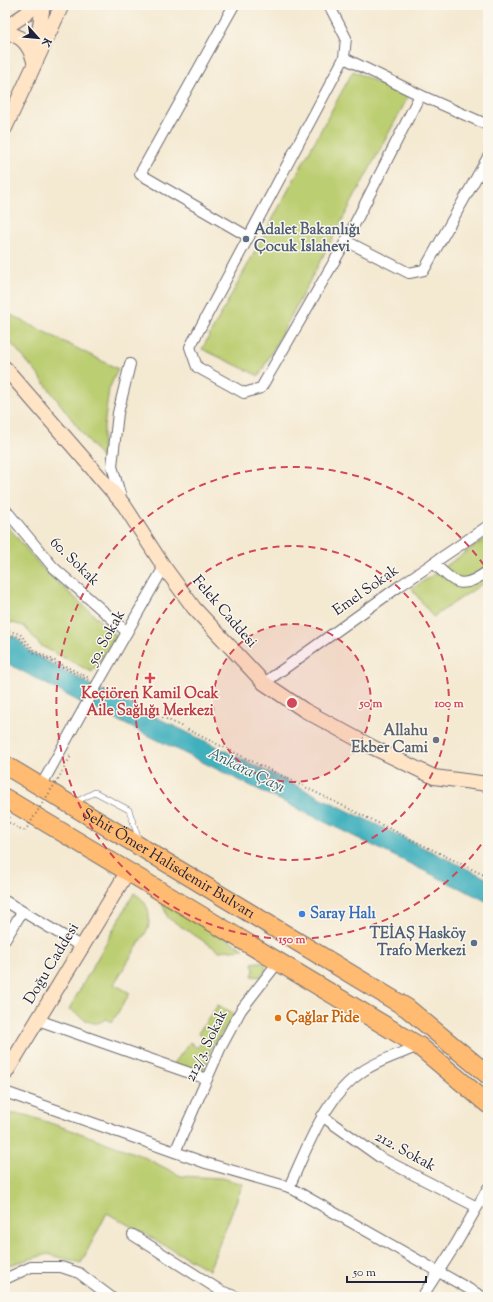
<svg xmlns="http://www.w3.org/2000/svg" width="493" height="1302" viewBox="0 0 493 1302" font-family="'Sorts Mill Goudy',serif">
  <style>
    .green { fill: #bcce72; stroke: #6f7856 }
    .water { fill: #41b0bd; stroke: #32697c }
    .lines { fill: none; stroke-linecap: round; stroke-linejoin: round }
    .lane-casing { stroke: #6c6870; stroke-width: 6 }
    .street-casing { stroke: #6c6870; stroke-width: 12 }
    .secondary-casing { stroke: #6c6870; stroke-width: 16 }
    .highway-casing { stroke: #6c6870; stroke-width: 20 }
    .path { stroke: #6c6870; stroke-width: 2; stroke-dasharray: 1 3; stroke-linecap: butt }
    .lane { stroke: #fff; stroke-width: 5 }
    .street { stroke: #fff; stroke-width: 10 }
    .secondary { stroke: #ffe4c6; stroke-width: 14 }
    .highway { stroke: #ffbb71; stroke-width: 18 }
    .street-bridge-casing { stroke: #6c6870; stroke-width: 12; stroke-linecap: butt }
    .path-bridge { stroke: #6c6870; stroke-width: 2; stroke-dasharray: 1 3; stroke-linecap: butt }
    .street-bridge { stroke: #fff; stroke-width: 10 }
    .ring { fill: none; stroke: #d1495b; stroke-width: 2; stroke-dasharray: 7 5 }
    .service-dot { fill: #5c6f8a; stroke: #fbf7ec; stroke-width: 1.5 }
    .health-dot { fill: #e0444e; stroke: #fbf7ec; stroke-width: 1.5 }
    .worship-dot { fill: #6b7280; stroke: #fbf7ec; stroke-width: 1.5 }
    .shop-dot { fill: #3f7fe0; stroke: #fbf7ec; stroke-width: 1.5 }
    .food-dot { fill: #e8710a; stroke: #fbf7ec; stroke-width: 1.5 }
    .labels { text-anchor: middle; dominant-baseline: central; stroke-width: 3; stroke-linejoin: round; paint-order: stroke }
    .service-label { font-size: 15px; font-weight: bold; fill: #4e5e75; stroke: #fbf7ec; text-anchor: start }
    .street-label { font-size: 15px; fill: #22223b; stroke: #fbf7ec }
    .health-label { font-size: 15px; font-weight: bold; fill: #be3a42; stroke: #fbf7ec }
    .worship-label { font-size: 15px; font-weight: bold; fill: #5b616d; stroke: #fbf7ec; text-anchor: end }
    .shop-label { font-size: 15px; font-weight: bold; fill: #366cbe; stroke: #fbf7ec; text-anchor: start }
    .food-label { font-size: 15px; font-weight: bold; fill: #c56008; stroke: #fbf7ec; text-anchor: start }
    .water-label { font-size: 16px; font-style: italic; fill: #2e5b6f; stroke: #fbf7ec }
    .centre { fill: #d1495b; stroke: #fbf7ec; stroke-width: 2 }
    .ring-label { font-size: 12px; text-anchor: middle; font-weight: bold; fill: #d1495b; stroke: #fbf7ec; stroke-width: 3; stroke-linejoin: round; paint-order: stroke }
  </style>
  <rect width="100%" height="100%" fill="#fbf7ec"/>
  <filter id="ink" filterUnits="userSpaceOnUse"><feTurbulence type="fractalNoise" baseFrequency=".025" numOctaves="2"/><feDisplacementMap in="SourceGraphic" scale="8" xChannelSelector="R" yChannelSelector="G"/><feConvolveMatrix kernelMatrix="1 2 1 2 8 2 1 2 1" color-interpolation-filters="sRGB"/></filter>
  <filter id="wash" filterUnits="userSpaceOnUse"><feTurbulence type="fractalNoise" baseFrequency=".012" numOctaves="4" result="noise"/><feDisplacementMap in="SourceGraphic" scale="16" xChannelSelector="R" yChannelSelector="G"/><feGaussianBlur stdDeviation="0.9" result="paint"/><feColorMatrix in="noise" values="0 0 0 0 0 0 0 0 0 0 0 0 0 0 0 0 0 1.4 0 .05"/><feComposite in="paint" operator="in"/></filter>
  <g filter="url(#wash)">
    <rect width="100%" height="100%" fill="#f4e9d1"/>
    <g class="green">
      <path d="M353 71 408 97 259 376 202 349Z"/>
      <path d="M5 312 118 369 109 389 103 434 102 459 36 372 5 336Z"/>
      <path d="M5 523 43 569 117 636 92 672 41 646 24 626 5 621Z"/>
      <path d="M488 537V580L433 617 412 589Z"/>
      <path d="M134 893C148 902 151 912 148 929L114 984 130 993 112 1022 105 1019C93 1030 81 1016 69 1009Z"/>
      <path d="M160 898 244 949 219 951 168 918Z"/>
      <path d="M264 961 266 969 262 977 252 976 254 970 252 963Z"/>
      <path d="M218 1005 235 1014 211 1048 204 1069 196 1072 173 1065 190 1042 197 1048 204 1039 198 1033Z"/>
      <path d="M5 1113 26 1115 83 1134 142 1156 181 1176 221 1178 243 1184 209 1270 107 1213 81 1263 48 1254 5 1266Z"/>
    </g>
    <path class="water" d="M5 634 17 638 30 652 96 688 488 879V902L78 701 5 662Z"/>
  </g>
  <g filter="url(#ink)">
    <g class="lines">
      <g class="lane-casing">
        <path id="lane" d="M74 803 95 792 129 810 139 840"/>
      </g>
      <g class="street-casing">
        <g id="street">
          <path d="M234 5 140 174 249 237"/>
          <path d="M329 5 346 38 344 58 190 347 197 367 244 393 261 388 346 241 420 95"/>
          <path d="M344 58 420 95 488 125"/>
          <path d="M346 241 409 273 424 270 488 157"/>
          <path d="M122 501 112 466 118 413 130 364"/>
          <path d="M5 509 53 567 127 632"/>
          <path d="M433 563C457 584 460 591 488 571"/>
          <path d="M98 683 164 567"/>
          <path d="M264 683 401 585 488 526"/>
          <path d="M41 786 83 710"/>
          <path d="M5 901 82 947"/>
          <path d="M5 940 22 912"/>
          <path d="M38 1020 207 1079"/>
          <path d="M5 1092 206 1163 289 1187C308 1147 324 1097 363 1071 379 1060 400 1054 419 1046"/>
          <path d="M322 1116 381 1158 477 1207"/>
          <path d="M175 1152 220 1049 241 1010 279 961"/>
          <path d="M289 1187 483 1297"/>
          <path d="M133 1235 221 1291 237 1297"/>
          <path d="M5 1279 31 1267H61L79 1273 111 1297"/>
          <path d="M422 1297 456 1244 488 1188"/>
        </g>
      </g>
      <g class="secondary-casing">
        <g id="secondary">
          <path d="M5 28 26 14 35 5"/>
          <path d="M5 32C22 36 29 44 34 61"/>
          <path d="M36 51 43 5"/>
          <path d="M5 128 62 5"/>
          <path d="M5 368 124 505 164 567 194 608 264 683 304 710 372 747 434 777 488 784"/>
          <path d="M5 1074 128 871"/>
        </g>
      </g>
      <g class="highway-casing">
        <g id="highway">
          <path id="s1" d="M5 765 407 1008 488 1075"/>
          <path d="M5 798 419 1046 488 1104"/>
        </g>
      </g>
      <g class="path">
        <path d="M5 630 20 634 35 651 89 678"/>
        <path d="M5 633 19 637 33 652 88 680"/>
        <path d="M105 689 488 877"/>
        <path d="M58 779 71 756 69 755"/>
        <path d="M10 817 7 822 25 831"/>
      </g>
      <use href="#lane" class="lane"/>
      <use href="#street" class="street"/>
      <use href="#secondary" class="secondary"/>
      <use href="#highway" class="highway"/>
      <g class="street-bridge-casing">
        <path id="street-bridge" d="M83 710 98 683"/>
      </g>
      <path class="path-bridge" d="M25 831 58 779"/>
      <use href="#street-bridge" class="street-bridge"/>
    </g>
  </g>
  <circle cx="292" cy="703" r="79" fill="#d1495b" fill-opacity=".12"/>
  <g class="ring">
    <circle cx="292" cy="703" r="79"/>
    <circle cx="292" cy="703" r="157"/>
    <path d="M488 835A236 236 0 1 1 488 571"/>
  </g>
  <g class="service-dot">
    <circle cx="246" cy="239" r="4"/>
    <circle cx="474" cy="943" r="4"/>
  </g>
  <path class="health-dot" d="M148 672h4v4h4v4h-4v4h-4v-4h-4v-4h4z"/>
  <circle class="worship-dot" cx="436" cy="740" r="4"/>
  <circle class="shop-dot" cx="302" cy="914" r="4"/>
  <circle class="food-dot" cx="278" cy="1018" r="4"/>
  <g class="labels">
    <g class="service-label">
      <text x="254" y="230">Adalet Bakanlığı<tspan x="254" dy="17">Çocuk Islahevi</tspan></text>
      <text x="466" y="934" text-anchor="end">TEİAŞ Hasköy<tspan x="466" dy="17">Trafo Merkezi</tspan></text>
    </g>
    <g class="street-label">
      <text transform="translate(74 562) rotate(44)">60. Sokak</text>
      <text transform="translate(366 591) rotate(-35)">Emel Sokak</text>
      <text transform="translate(224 612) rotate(49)">Felek Caddesi</text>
      <text transform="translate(107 638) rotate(-61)">50. Sokak</text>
      <text stroke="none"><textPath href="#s1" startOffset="191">Şehit Ömer Halisdemir Bulvarı</textPath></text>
      <text transform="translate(52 964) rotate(-59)">Doğu Caddesi</text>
      <text transform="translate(207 1046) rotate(-64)">212/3. Sokak</text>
      <text transform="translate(405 1152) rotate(29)">212. Sokak</text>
    </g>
    <g class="health-label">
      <text x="150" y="694">Keçiören Kamil Ocak<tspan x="150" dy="17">Aile Sağlığı Merkezi</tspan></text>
    </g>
    <g class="worship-label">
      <text x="428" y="731">Allahu<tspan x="428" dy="17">Ekber Cami</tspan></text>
    </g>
    <g class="shop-label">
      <text x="310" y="914">Saray Halı</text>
    </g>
    <g class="food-label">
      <text x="286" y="1018">Çağlar Pide</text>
    </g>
    <g class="water-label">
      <text transform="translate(246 771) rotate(26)">Ankara Çayı</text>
    </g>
  </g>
  <circle cx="292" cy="703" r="6" class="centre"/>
  <g class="ring-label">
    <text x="371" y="707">50 m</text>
    <text x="449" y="707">100 m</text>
    <text x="292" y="943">150 m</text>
  </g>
  <rect width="493" height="1302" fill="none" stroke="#fbf7ec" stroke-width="20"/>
  <g transform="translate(38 38) rotate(117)" stroke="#fbf7ec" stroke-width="3" paint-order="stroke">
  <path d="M0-3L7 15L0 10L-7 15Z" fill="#22223b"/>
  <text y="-6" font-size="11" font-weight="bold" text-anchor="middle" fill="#22223b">K</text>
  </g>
  <path d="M347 1276v6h79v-6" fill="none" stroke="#22223b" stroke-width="2"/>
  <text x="353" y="1276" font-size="12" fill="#22223b" stroke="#fbf7ec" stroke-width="3" paint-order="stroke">50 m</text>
</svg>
